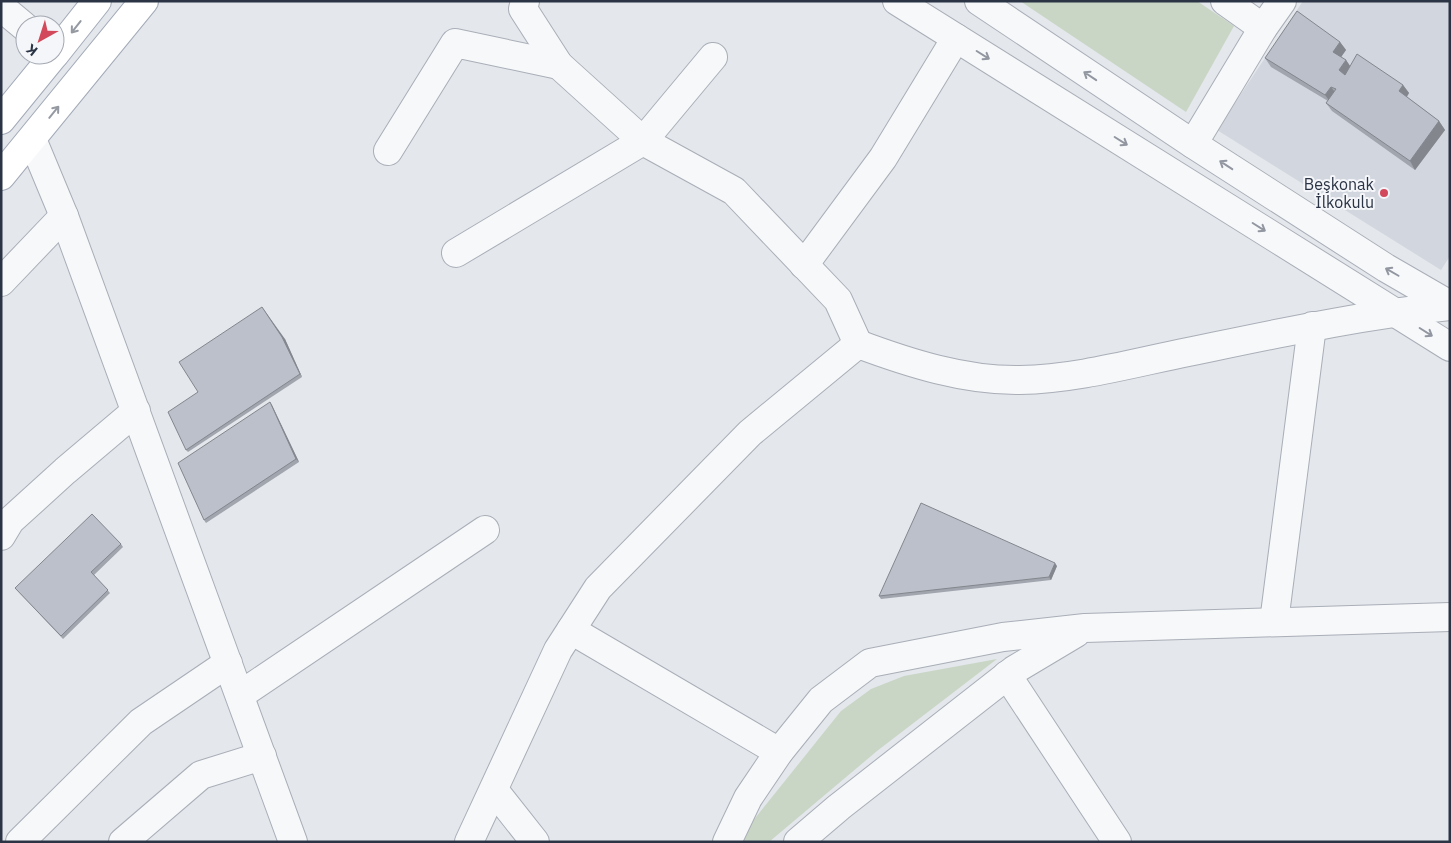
<svg xmlns="http://www.w3.org/2000/svg" width="1451" height="843" viewBox="0 0 1451 843" font-family="'IBM Plex Sans',sans-serif">
  <style>
    .built { fill: #d2d6de }
    .green { fill: #c9d6c5 }
    .lines { fill: none; stroke-linecap: round; stroke-linejoin: round }
    .minor-casing { stroke: #a9aeb7; stroke-width: 30 }
    .major-casing { stroke: #a3abb8; stroke-width: 30 }
    .minor { stroke: #f7f8fa; stroke-width: 28 }
    .major { stroke: #fff; stroke-width: 28 }
    .wall { fill: #a1a5ae }
    .shaded-wall { fill: #83868d }
    .building { fill: #bbc0ca; stroke: #83868d }
    .oneway { stroke: #959aa2 }
    .oneway2 { stroke: #9196a0 }
    .poi-dot { fill: #d1495b; stroke: #f4f6f9; stroke-width: 2 }
    .labels { text-anchor: middle; dominant-baseline: central; stroke-width: 4; stroke-linejoin: round; paint-order: stroke }
    .poi-label { font-size: 16px; fill: #2b3445; stroke: #f4f6f9; text-anchor: end }
  </style>
  <rect width="100%" height="100%" fill="#e4e7ec"/>
  <path class="built" d="M1303 1H1450V256L1441 270 1217 130Z"/>
  <g class="green">
    <path d="M1020 1H1197L1234 26 1186 112Z"/>
    <path d="M997 659 877 751 769 842H741L744 832 841 711 871 689 904 676Z"/>
  </g>
  <g class="lines">
    <g class="minor-casing">
      <g id="minor">
        <path d="M525 1 523 9 559 65 643 141 734 191 838 300 858 344"/>
        <path d="M897 1 1450 347"/>
        <path d="M979 1 1193 144 1386 268 1450 305"/>
        <path d="M1225 1 1263 28"/>
        <path d="M1 7 25 27"/>
        <path d="M32 139 64 216 293 842"/>
        <path d="M1193 144 1263 28 1282 1"/>
        <path d="M388 151 455 43 559 65"/>
        <path d="M456 253 643 141 713 57"/>
        <path d="M804 265 883 158 956 38"/>
        <path d="M1 282 64 216"/>
        <path d="M1 536 10 521 65 471 136 411"/>
        <path d="M1274 622 1312 326"/>
        <path d="M571 630 779 752"/>
        <path d="M1007 675 1117 842"/>
        <path d="M240 695 485 530"/>
        <path d="M494 790 535 842"/>
        <path d="M20 842 141 722 228 663"/>
        <path d="M123 842 201 775 262 756"/>
        <path d="M469 842 558 650 598 588 750 433 858 344C909 363 965 381 1020 380 1077 379 1133 363 1188 352 1275 334 1361 315 1450 306"/>
        <path d="M727 842 748 798 779 752 821 700 870 663 1003 637 1085 628 1450 617"/>
        <path d="M798 842 839 807 1014 670 1076 633"/>
      </g>
    </g>
    <g class="major-casing">
      <g id="major">
        <path d="M55 54 97 1"/>
        <path d="M1 120 54 55"/>
        <path d="M1 176 144 1"/>
      </g>
    </g>
    <use href="#minor" class="minor"/>
    <use href="#major" class="major"/>
  </g>
  <g class="wall">
    <path d="M1340 42 1346 50 1341 57 1346 60 1350 66 1403 85 1409 93 1407 97 1439 121 1445 130 1415 170 1332 111 1326 103 1328 101 1271 67 1265 58Z"/>
    <path d="M285 339 302 377 188 452 186 450 198 392Z"/>
    <path d="M270 402 299 462 206 523 204 520Z"/>
    <path d="M121 544 123 547 94 575 110 593 63 639 15 588Z"/>
    <path d="M1057 566 1051 580 881 599 879 596Z"/>
  </g>
  <g class="shaded-wall">
    <path d="M1340 42 1346 50 1339 60 1333 52Z"/>
    <path d="M1346 60 1352 69 1345 78 1339 70Z"/>
    <path d="M1403 85 1409 93 1405 99 1399 91Z"/>
    <path d="M1331 87 1337 95 1331 103 1325 95Z"/>
    <path d="M1439 121 1445 130 1415 170 1410 161Z"/>
    <path d="M262 307 285 339 302 377 300 374Z"/>
    <path d="M270 402 272 405 299 462 296 459Z"/>
    <path d="M1055 563 1057 566 1051 580 1049 577Z"/>
  </g>
  <g class="building">
    <path d="M1297 11 1340 42 1333 52 1346 60 1339 70 1345 75 1357 54 1403 85 1399 91 1439 121 1410 161 1326 103 1336 89 1331 87 1325 95 1265 58Z"/>
    <path d="M262 307 282 337 300 374 186 450 168 412 198 392 179 362Z"/>
    <path d="M270 402 296 459 204 520 178 463Z"/>
    <path d="M921 503 1055 563 1049 577 879 596Z"/>
    <path d="M92 514 121 544 91 572 108 590 61 636 15 588Z"/>
  </g>
  <defs><path id="oneway-shaft" d="M-6 0H5M1.5-3L5.5 0L1.5 3" fill="none" stroke-width="1.6" stroke-linecap="round" stroke-linejoin="round" transform="scale(1.25)"/></defs>
  <g class="oneway">
    <use href="#oneway-shaft" transform="translate(76 27) rotate(128)"/>
    <use href="#oneway-shaft" transform="translate(54 112) rotate(-51)"/>
  </g>
  <g class="oneway2">
    <use href="#oneway-shaft" transform="translate(983 55) rotate(32)"/>
    <use href="#oneway-shaft" transform="translate(1090 76) rotate(-146)"/>
    <use href="#oneway-shaft" transform="translate(1121 141) rotate(32)"/>
    <use href="#oneway-shaft" transform="translate(1226 165) rotate(-147)"/>
    <use href="#oneway-shaft" transform="translate(1259 227) rotate(32)"/>
    <use href="#oneway-shaft" transform="translate(1392 272) rotate(-150)"/>
    <use href="#oneway-shaft" transform="translate(1426 332) rotate(32)"/>
  </g>
  <circle class="poi-dot" cx="1384" cy="193" r="5"/>
  <g class="labels">
    <g class="poi-label">
      <text x="1374" y="184">Beşkonak<tspan x="1374" dy="18">İlkokulu</tspan></text>
    </g>
  </g>
  <rect width="1451" height="843" fill="none" stroke="#2b3445" stroke-width="5"/>
  <g transform="translate(40 40) rotate(219)"><circle r="24" fill="#f4f6f9" stroke="#a4a8b1"/>
  <path d="M0-4L9 19L0 12L-9 19Z" fill="#d1495b"/>
  <text y="-8" font-size="14" font-weight="bold" text-anchor="middle" fill="#2b3445">K</text>
  </g>
</svg>
